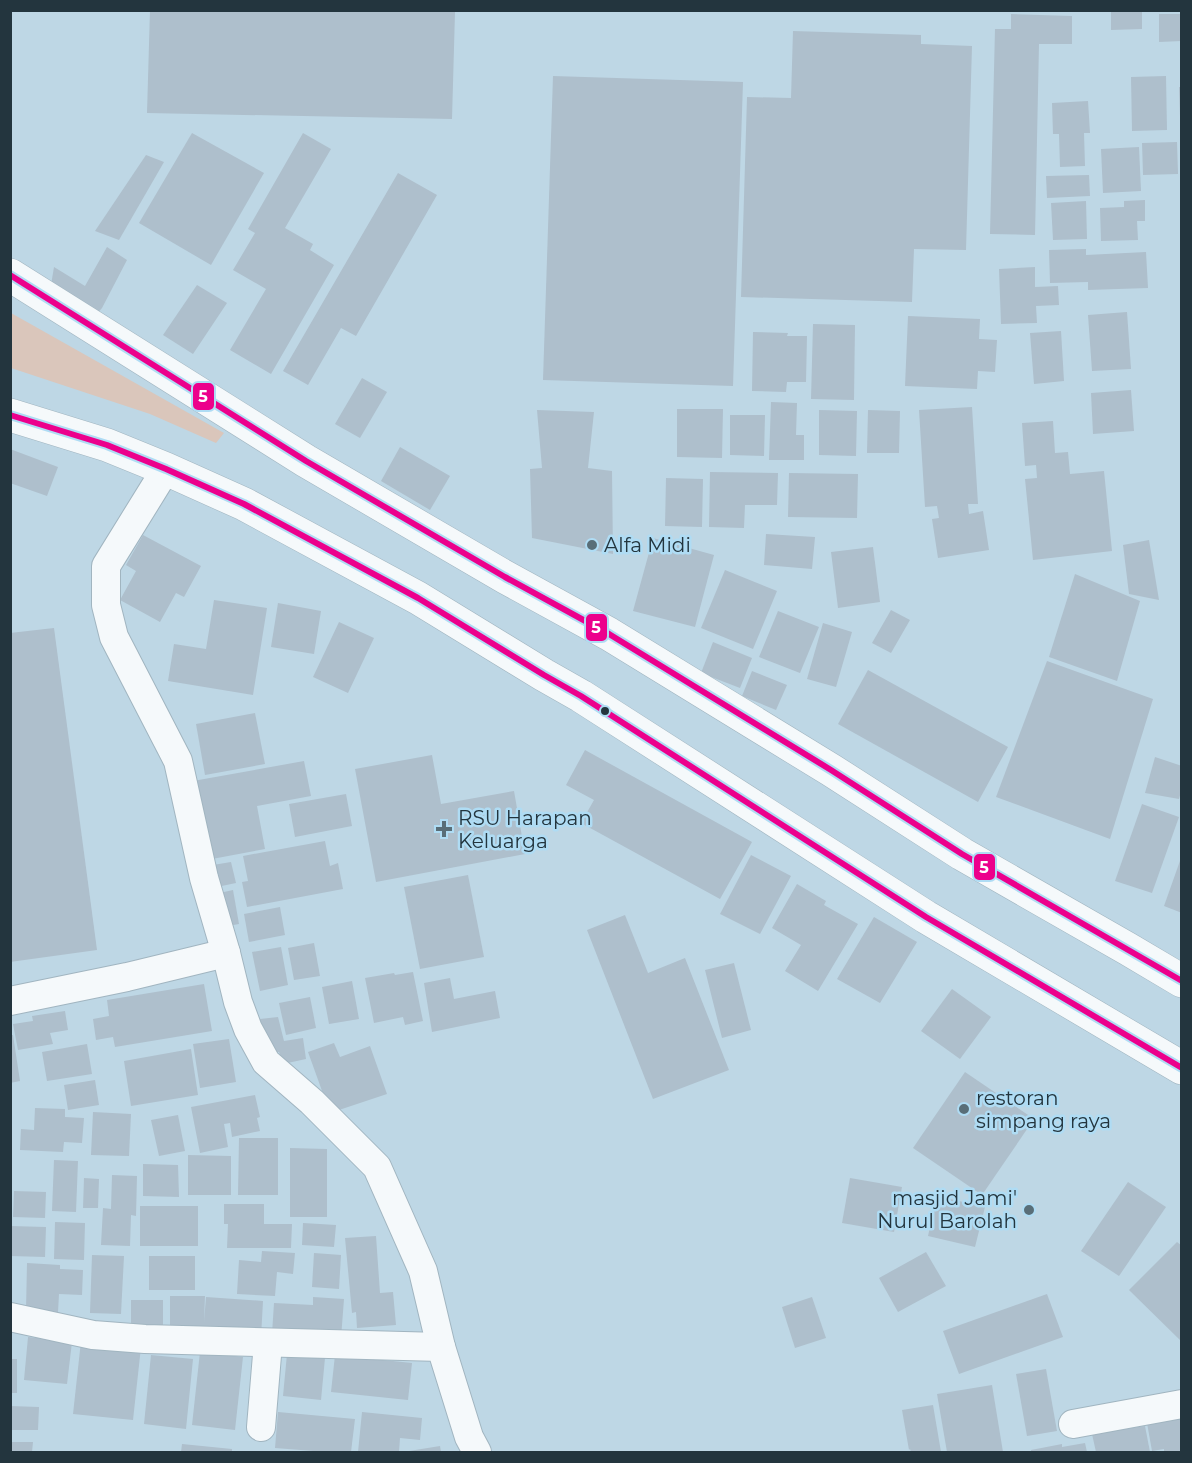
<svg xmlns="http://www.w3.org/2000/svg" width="1192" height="1463" viewBox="0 0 1192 1463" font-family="Montserrat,sans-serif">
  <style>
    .green { fill: #dac6bb }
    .building { fill: #aebfcc }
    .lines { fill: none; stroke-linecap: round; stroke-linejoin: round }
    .minor-casing { stroke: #a1b5c0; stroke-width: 30 }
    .trunk-casing { stroke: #a1b5c0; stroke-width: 34 }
    .minor { stroke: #f5f9fb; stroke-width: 28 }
    .trunk { stroke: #f5f9fb; stroke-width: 33 }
    .bus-1-casing { stroke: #afdcf4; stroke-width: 10 }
    .bus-1 { stroke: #ec008c; stroke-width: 6 }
    .poi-dot { fill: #596e78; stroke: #afdcf4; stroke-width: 2 }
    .bus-dot { fill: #23353e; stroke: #afdcf4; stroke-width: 2 }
    .labels { text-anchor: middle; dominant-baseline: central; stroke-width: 5; stroke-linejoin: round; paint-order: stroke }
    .poi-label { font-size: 20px; fill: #23353e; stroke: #afdcf4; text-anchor: start }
    .line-badge { stroke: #afdcf4; stroke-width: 2 }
    .badge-label { font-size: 16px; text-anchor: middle; font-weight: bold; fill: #fff }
  </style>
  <rect width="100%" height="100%" fill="#bed7e5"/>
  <path class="green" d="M10 313H11L224 433 216 443 150 414 11 368Z"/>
  <g class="building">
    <path d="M150 10H381L455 12 452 119 147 113Z"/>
    <path d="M1111 11H1142V29L1111 30Z"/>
    <path d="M1011 14 1072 16V44H1039L1035 235 990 234 995 29H1011Z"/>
    <path d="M1159 14H1182V41L1159 42Z"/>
    <path d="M793 31 921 35V44L972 46 966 250 914 249 912 302 741 297 747 97 791 98Z"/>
    <path d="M553 76 743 82 733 386 543 380Z"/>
    <path d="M1166 76 1167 130 1132 131 1131 77Z"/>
    <path d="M1179 87H1182V116H1180Z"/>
    <path d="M1088 101 1090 133H1084L1085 166 1060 167 1059 134H1053L1052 103Z"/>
    <path d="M192 133 264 173 211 265 139 223Z"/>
    <path d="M303 133 331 149 285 228 313 244 310 250 334 265 271 374 230 350 266 289 233 270 255 233 248 229Z"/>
    <path d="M1177 142 1178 174 1143 175 1142 143Z"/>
    <path d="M1139 147 1141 191 1103 193 1101 149Z"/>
    <path d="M146 155 164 162 119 240 95 231Z"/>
    <path d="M398 173 437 195 356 336 341 328 308 385 283 371Z"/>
    <path d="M1089 175 1090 196 1047 198 1046 176Z"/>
    <path d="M1145 200V221H1137L1138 240 1101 241 1100 208 1124 207V201Z"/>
    <path d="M1086 201 1087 239 1053 240 1051 203Z"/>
    <path d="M107 247 127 260 102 308 94 317 51 285 54 267 85 286Z"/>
    <path d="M1086 249V255L1146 252 1148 288 1088 290V282L1050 283 1049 250Z"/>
    <path d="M1035 267V287L1058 286 1059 305 1036 306 1037 323 1001 324 999 269Z"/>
    <path d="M197 285 227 303 193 354 163 335Z"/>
    <path d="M1127 312 1131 369 1092 371 1088 315Z"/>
    <path d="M908 316 980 319 979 339 997 340 995 372 978 371 977 389 905 386Z"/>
    <path d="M813 324 855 325 854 400 811 399Z"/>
    <path d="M1061 331 1064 381 1034 384 1030 333Z"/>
    <path d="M753 332 788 333 787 336H807L806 382H787L786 392 752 391Z"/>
    <path d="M362 378 387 392 360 438 335 424Z"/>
    <path d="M1131 390 1134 431 1093 434 1091 393Z"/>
    <path d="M771 402 797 403 796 435H804V460H769Z"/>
    <path d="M972 407 978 504H968L969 514 983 511 989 550 938 558 932 519 939 518 937 506 925 507 919 410Z"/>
    <path d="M677 409H723L722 458 677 457Z"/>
    <path d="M537 410 594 412 588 468 612 471 613 554 532 538 530 469 542 468Z"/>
    <path d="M819 410 857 411 856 456 819 455Z"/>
    <path d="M868 410 900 411 899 453H867Z"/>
    <path d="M730 415H765L764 456 730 455Z"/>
    <path d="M1053 421 1055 453 1068 452 1070 474 1104 471 1112 551 1033 560 1025 479 1037 478 1036 465 1025 466 1022 423Z"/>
    <path d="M400 447 450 476 430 510 381 481Z"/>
    <path d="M10 449 58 467 47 496 10 483Z"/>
    <path d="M710 472 778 473 777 505H745L744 528 709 527Z"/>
    <path d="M789 473 858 474 857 518 788 517Z"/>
    <path d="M666 478 703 479 702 527 665 526Z"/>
    <path d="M766 534 815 537 812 569 764 565Z"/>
    <path d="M143 535 201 566 184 597 176 593 160 622 120 600 136 571 126 565Z"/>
    <path d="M653 538 714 555 695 627 633 611Z"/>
    <path d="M1149 540 1159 600 1129 594 1123 545Z"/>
    <path d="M873 547 880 602 838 608 831 552Z"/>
    <path d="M725 570 777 591 753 649 701 628Z"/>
    <path d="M1075 574 1140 601 1117 681 1049 657Z"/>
    <path d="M214 600 267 608 253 695 168 681 174 644 206 649Z"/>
    <path d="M278 603 321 611 314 654 271 647Z"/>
    <path d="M891 610 910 620 891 653 872 643Z"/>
    <path d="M778 611 819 627 800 673 759 657Z"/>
    <path d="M339 622 374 638 348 693 313 677Z"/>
    <path d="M823 623 852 632 836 687 807 679Z"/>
    <path d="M54 628 97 950 10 962V633Z"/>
    <path d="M713 642 752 658 740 688 701 673Z"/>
    <path d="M1047 661 1153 699 1110 839 996 797Z"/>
    <path d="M868 670 1008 747 978 802 838 724Z"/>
    <path d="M752 671 787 685 776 710 742 696Z"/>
    <path d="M255 713 265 764 205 775 196 724Z"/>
    <path d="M585 750 752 842 720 899 581 823 594 800 566 785Z"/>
    <path d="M432 755 441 804 514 791 525 854 376 882 355 769Z"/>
    <path d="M1155 757 1182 766V788L1179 799 1145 793Z"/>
    <path d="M304 761 311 796 257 806 265 849 212 859 193 781Z"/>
    <path d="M346 794 352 826 295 837 289 804Z"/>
    <path d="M1142 804 1179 817 1152 893 1115 881Z"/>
    <path d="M325 841 330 866 338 863 343 889 247 907 242 882 248 881 243 856Z"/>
    <path d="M751 855 791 876 760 934 720 914Z"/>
    <path d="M1181 858H1182V913L1164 906Z"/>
    <path d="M231 862 236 883 212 888 207 866Z"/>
    <path d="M468 875 484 957 420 969 404 887Z"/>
    <path d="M797 884 826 901 824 905 858 924 818 991 785 971 801 945 772 928Z"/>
    <path d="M233 890 239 924 222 927 215 894Z"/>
    <path d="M280 907 285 935 249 942 244 914Z"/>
    <path d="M625 915 648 973 685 958 729 1070 653 1099 587 930Z"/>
    <path d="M874 917 917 942 880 1003 837 979Z"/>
    <path d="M314 943 320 976 294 980 288 948Z"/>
    <path d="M281 947 288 985 260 991 252 952Z"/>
    <path d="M734 963 751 1030 722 1038 705 970Z"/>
    <path d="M413 972 423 1021 405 1025 403 1017 374 1023 365 978 394 973 395 975Z"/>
    <path d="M450 978 454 999 495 991 500 1018 432 1032 424 983Z"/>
    <path d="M352 981 359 1019 329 1024 322 987Z"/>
    <path d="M204 984 212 1031 115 1047 113 1037 96 1040 93 1019 109 1016 107 1000Z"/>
    <path d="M952 989 991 1017 960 1059 921 1031Z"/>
    <path d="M310 997 316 1028 286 1035 279 1003Z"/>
    <path d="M65 1011 68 1030 50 1033 53 1044 18 1050 13 1024 33 1021 32 1016Z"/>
    <path d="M278 1017 284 1041 303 1038 306 1059 283 1064 279 1052 268 1054 260 1019Z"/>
    <path d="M10 1035H13L20 1081 10 1083Z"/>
    <path d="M229 1039 236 1082 200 1088 193 1044Z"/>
    <path d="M334 1043 340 1057 370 1046 387 1094 330 1113 308 1052Z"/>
    <path d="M87 1044 92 1074 47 1081 42 1052Z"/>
    <path d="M191 1049 198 1095 131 1106 124 1061Z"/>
    <path d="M965 1072 1034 1119 982 1195 913 1148Z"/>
    <path d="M95 1080 99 1105 68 1110 64 1085Z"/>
    <path d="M255 1095 260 1117 257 1118 260 1131 232 1137 230 1123 224 1124 228 1147 200 1153 191 1107Z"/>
    <path d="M35 1108 65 1109V1117L84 1118 82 1143 64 1142 63 1152 20 1150 21 1129 34 1130Z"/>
    <path d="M93 1112 131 1114 129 1156 91 1155Z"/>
    <path d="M178 1115 185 1151 159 1156 151 1120Z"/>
    <path d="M239 1138H278V1195H238Z"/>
    <path d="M290 1148 327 1149V1217H290Z"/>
    <path d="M188 1155 231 1156V1195H188Z"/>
    <path d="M54 1160 78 1161 76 1212 52 1211Z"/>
    <path d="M143 1164 178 1165 179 1197 143 1196Z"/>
    <path d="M112 1175 137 1176 136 1216 131 1215 130 1246 101 1245 103 1208 111 1209Z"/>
    <path d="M84 1178 99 1179 98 1208H83Z"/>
    <path d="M850 1178 902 1187 894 1232 842 1223Z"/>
    <path d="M1128 1182 1166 1207 1119 1276 1081 1251Z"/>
    <path d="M14 1191 46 1192 45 1218 13 1217Z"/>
    <path d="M937 1196 985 1207 975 1247 928 1236Z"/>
    <path d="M224 1204H264V1224H292L291 1248H227L228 1224H224Z"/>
    <rect x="140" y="1206" width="58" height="40"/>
    <path d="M55 1222 85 1223 84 1260 54 1259Z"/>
    <path d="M303 1223 336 1225 334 1247 302 1245Z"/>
    <path d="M10 1226 46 1227 45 1257 10 1256Z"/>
    <path d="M376 1236 380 1293 393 1292 396 1325 357 1328 356 1312 352 1313 345 1238Z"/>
    <path d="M1177 1242 1182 1246V1342L1129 1290Z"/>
    <path d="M262 1251 295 1253 293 1274 277 1272 275 1296 237 1294 239 1260 261 1262Z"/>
    <path d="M926 1252 946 1286 898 1312 879 1278Z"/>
    <path d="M314 1253 341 1255 339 1289 312 1287Z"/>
    <path d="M92 1255 124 1256 121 1314 90 1313Z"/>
    <rect x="149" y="1256" width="46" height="34"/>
    <path d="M27 1263 60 1265V1269L83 1270 82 1295 59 1294 58 1312 26 1311Z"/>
    <path d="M1047 1294 1063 1337 959 1374 943 1331Z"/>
    <path d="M170 1296H205L204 1322 206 1297 263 1301 261 1337 170 1334Z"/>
    <path d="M313 1297 344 1299 341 1338 272 1334 274 1303 313 1305Z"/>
    <path d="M812 1297 826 1338 795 1348 782 1307Z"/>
    <rect x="131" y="1300" width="32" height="34"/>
    <path d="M28 1337 72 1342 67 1384 24 1380Z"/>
    <path d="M81 1341 141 1347 133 1420 73 1414Z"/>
    <path d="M200 1352 243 1357 235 1430 192 1425Z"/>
    <path d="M287 1354 325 1358 321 1400 283 1396Z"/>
    <path d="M151 1355 193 1359 186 1429 144 1424Z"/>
    <path d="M335 1355 412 1363 408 1400 331 1392Z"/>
    <rect x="10" y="1359" width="7" height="34"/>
    <path d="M1046 1369 1057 1431 1027 1436 1016 1374Z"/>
    <path d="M992 1385 1003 1452H947L937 1394Z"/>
    <path d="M933 1405 941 1452H911L910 1449 909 1450 902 1410Z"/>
    <path d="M10 1406 39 1407 38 1430H10Z"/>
    <path d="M278 1412 355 1419 351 1452H326L275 1448Z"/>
    <path d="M362 1412 422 1418 420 1440 400 1438 399 1452H358Z"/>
    <path d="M1182 1417V1452H1164V1449L1152 1451 1147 1423Z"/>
    <path d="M1145 1426 1150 1452H1096L1092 1434Z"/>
    <path d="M10 1442H33L32 1452H10Z"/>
    <path d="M1085 1443 1087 1452H1031V1450L1062 1444V1447Z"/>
    <path d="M182 1444 232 1449V1452H181Z"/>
    <path d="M440 1446 441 1452H409V1451Z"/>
  </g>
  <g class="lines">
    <g class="minor-casing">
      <g id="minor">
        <path d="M166 469 106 566V605L114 637 178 761 204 878 226 953 238 1002 248 1029 266 1062 312 1102 377 1167 423 1271 441 1347"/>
        <path d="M10 1001 127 977 226 953"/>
        <path d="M10 1317 93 1335 145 1339 441 1347 469 1437 477 1452"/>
        <path d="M1073 1424 1182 1404"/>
        <path d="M261 1427 268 1343"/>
      </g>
    </g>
    <g class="trunk-casing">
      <g id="trunk">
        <path d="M10 275 306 461 505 577 609 634 831 770 962 854 1128 949 1182 981"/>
        <path d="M10 415 107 445 166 469 244 504 418 598 544 675 581 696 926 917 1182 1068"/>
      </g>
    </g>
    <use href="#minor" class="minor"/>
    <use href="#trunk" class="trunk"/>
    <g class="bus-1-casing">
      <g id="bus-1">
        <path d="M10 275 306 461 505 577 609 634 831 770 962 854 1182 981"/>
        <path d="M10 415 107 445 166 469 244 504 418 598 544 675 581 696 926 917 1182 1068"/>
      </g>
    </g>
    <use href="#bus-1" class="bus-1"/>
  </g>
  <g class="poi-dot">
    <circle cx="592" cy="545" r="6"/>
    <path d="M441 820h6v6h6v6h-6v6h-6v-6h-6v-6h6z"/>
    <circle cx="964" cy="1109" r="6"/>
    <circle cx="1029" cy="1210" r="6"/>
  </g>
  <circle class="bus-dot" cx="605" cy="711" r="5"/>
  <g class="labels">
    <g class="poi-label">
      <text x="604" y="545">Alfa Midi</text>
      <text x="458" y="818">RSU Harapan<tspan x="458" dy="23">Keluarga</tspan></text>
      <text x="976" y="1098">restoran<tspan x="976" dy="23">simpang raya</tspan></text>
      <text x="1017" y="1198" text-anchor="end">masjid Jami'<tspan x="1017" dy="23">Nurul Barolah</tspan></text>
    </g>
  </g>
  <g class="line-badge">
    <rect x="192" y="382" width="23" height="29" rx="6" fill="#ec008c"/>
    <rect x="585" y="613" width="23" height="29" rx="6" fill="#ec008c"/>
    <rect x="973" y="853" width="23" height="28" rx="6" fill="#ec008c"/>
  </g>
  <g class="badge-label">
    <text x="203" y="402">5</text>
    <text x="596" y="633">5</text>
    <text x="984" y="873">5</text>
  </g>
  <rect width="1192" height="1463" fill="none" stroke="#23353e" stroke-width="24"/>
</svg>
